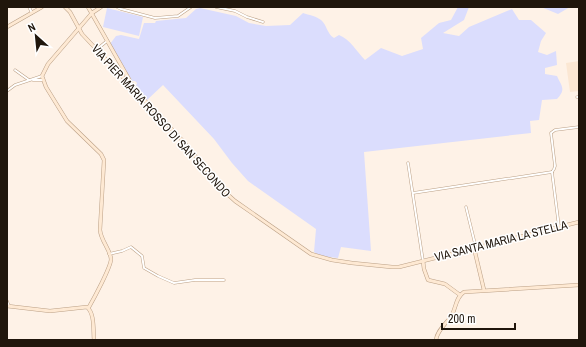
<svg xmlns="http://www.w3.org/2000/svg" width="586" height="347" viewBox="0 0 586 347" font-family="'Archivo Narrow',sans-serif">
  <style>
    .built { fill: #fbe7d3 }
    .green { fill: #dbddfd }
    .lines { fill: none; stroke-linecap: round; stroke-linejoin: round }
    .street-casing { stroke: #bba086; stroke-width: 3 }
    .secondary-casing { stroke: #bba086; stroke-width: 4 }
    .street { stroke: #fff; stroke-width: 2 }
    .secondary { stroke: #fee9d3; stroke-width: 3 }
    .labels { text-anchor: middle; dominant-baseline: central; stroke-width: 3; stroke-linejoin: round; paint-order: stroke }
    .street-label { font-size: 12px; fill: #20160c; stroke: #fff }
  </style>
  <rect width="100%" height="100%" fill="#fef2e7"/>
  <path class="built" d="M579 61V91L570 92 566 63Z"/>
  <g class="green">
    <path d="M458 7H469L464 20 443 33 459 36 469 27 512 9 519 20H531L546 33 541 41 538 52 547 55 556 51 557 65 545 68V74L557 76C562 87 566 89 557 99L542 100 539 120 530 121 531 133 364 152 371 251 341 247 338 258 320 256 314 252 316 229 248 181 232 163 214 139 163 85 147 100 136 86 137 83 135 81H132L110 44 116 36 121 35 139 39 144 23H155L156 21 186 18 196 9 200 8 236 16 249 23 266 26 290 25 303 13C309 15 316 16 321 20 327 25 327 34 334 38L339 35C350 39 357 52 365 60L381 48 402 56 423 49 421 38 439 23 451 20Z"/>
    <path d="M541 7H570L558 14Z"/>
    <path d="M107 8 143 17 139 36 103 27Z"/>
  </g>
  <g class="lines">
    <g class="street-casing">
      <g id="street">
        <path d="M29 7 32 13"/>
        <path d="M117 7 121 9 155 18 178 16 191 7"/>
        <path d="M216 7 235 11 247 17 263 22"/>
        <path d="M96 50 107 41"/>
        <path d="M15 70 29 80"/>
        <path d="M33 80H43"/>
        <path d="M7 91 15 85 42 76"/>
        <path d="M577 97H579"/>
        <path d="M408 163 423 261"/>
        <path d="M552 172 554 169 555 166 551 133 555 130 579 127"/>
        <path d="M552 172 559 227"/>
        <path d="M413 193 552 172"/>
        <path d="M466 207 476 248"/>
        <path d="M109 254 122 251 131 247 142 256 144 268 158 276 174 283 195 280H224"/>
        <path d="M7 301 9 306"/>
      </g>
    </g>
    <g class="secondary-casing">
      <g id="secondary">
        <path d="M65 7 70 12 82 34 182 140 225 192 235 201 311 254 332 260 352 263 392 267H399L579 222"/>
        <path d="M88 7 134 88"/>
        <path d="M7 27 42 7"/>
        <path d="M474 248 484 290"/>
        <path d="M423 261 424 269 428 280 445 284 460 295"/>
        <path d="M7 306 50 311 87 307C95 314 93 330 94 340"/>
        <path d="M89 307C93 300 111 267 111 259 110 249 101 241 100 230L104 160 101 154 67 121 46 87 42 76 48 64 92 13 101 7"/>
        <path d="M436 340C437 330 447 323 452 315 456 307 456 297 464 292L579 285"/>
      </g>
    </g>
    <use href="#street" class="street"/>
    <use href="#secondary" class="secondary"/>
  </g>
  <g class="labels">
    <g class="street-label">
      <text transform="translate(161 121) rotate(48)">VIA PIER MARIA ROSSO DI SAN SECONDO</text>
      <text transform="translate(501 241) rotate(-14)">VIA SANTA MARIA LA STELLA</text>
    </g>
  </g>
  <rect width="586" height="347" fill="none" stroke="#20160c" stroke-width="16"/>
  <g transform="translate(36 36) rotate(333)" stroke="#ffffff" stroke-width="3" paint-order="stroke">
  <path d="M0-3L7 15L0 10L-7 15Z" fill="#20160c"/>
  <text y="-6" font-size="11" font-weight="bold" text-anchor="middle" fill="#20160c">N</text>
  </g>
  <path d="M442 323v6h73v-6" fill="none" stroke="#20160c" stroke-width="2"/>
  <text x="448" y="323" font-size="12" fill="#20160c" stroke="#ffffff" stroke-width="3" paint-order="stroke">200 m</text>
</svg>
